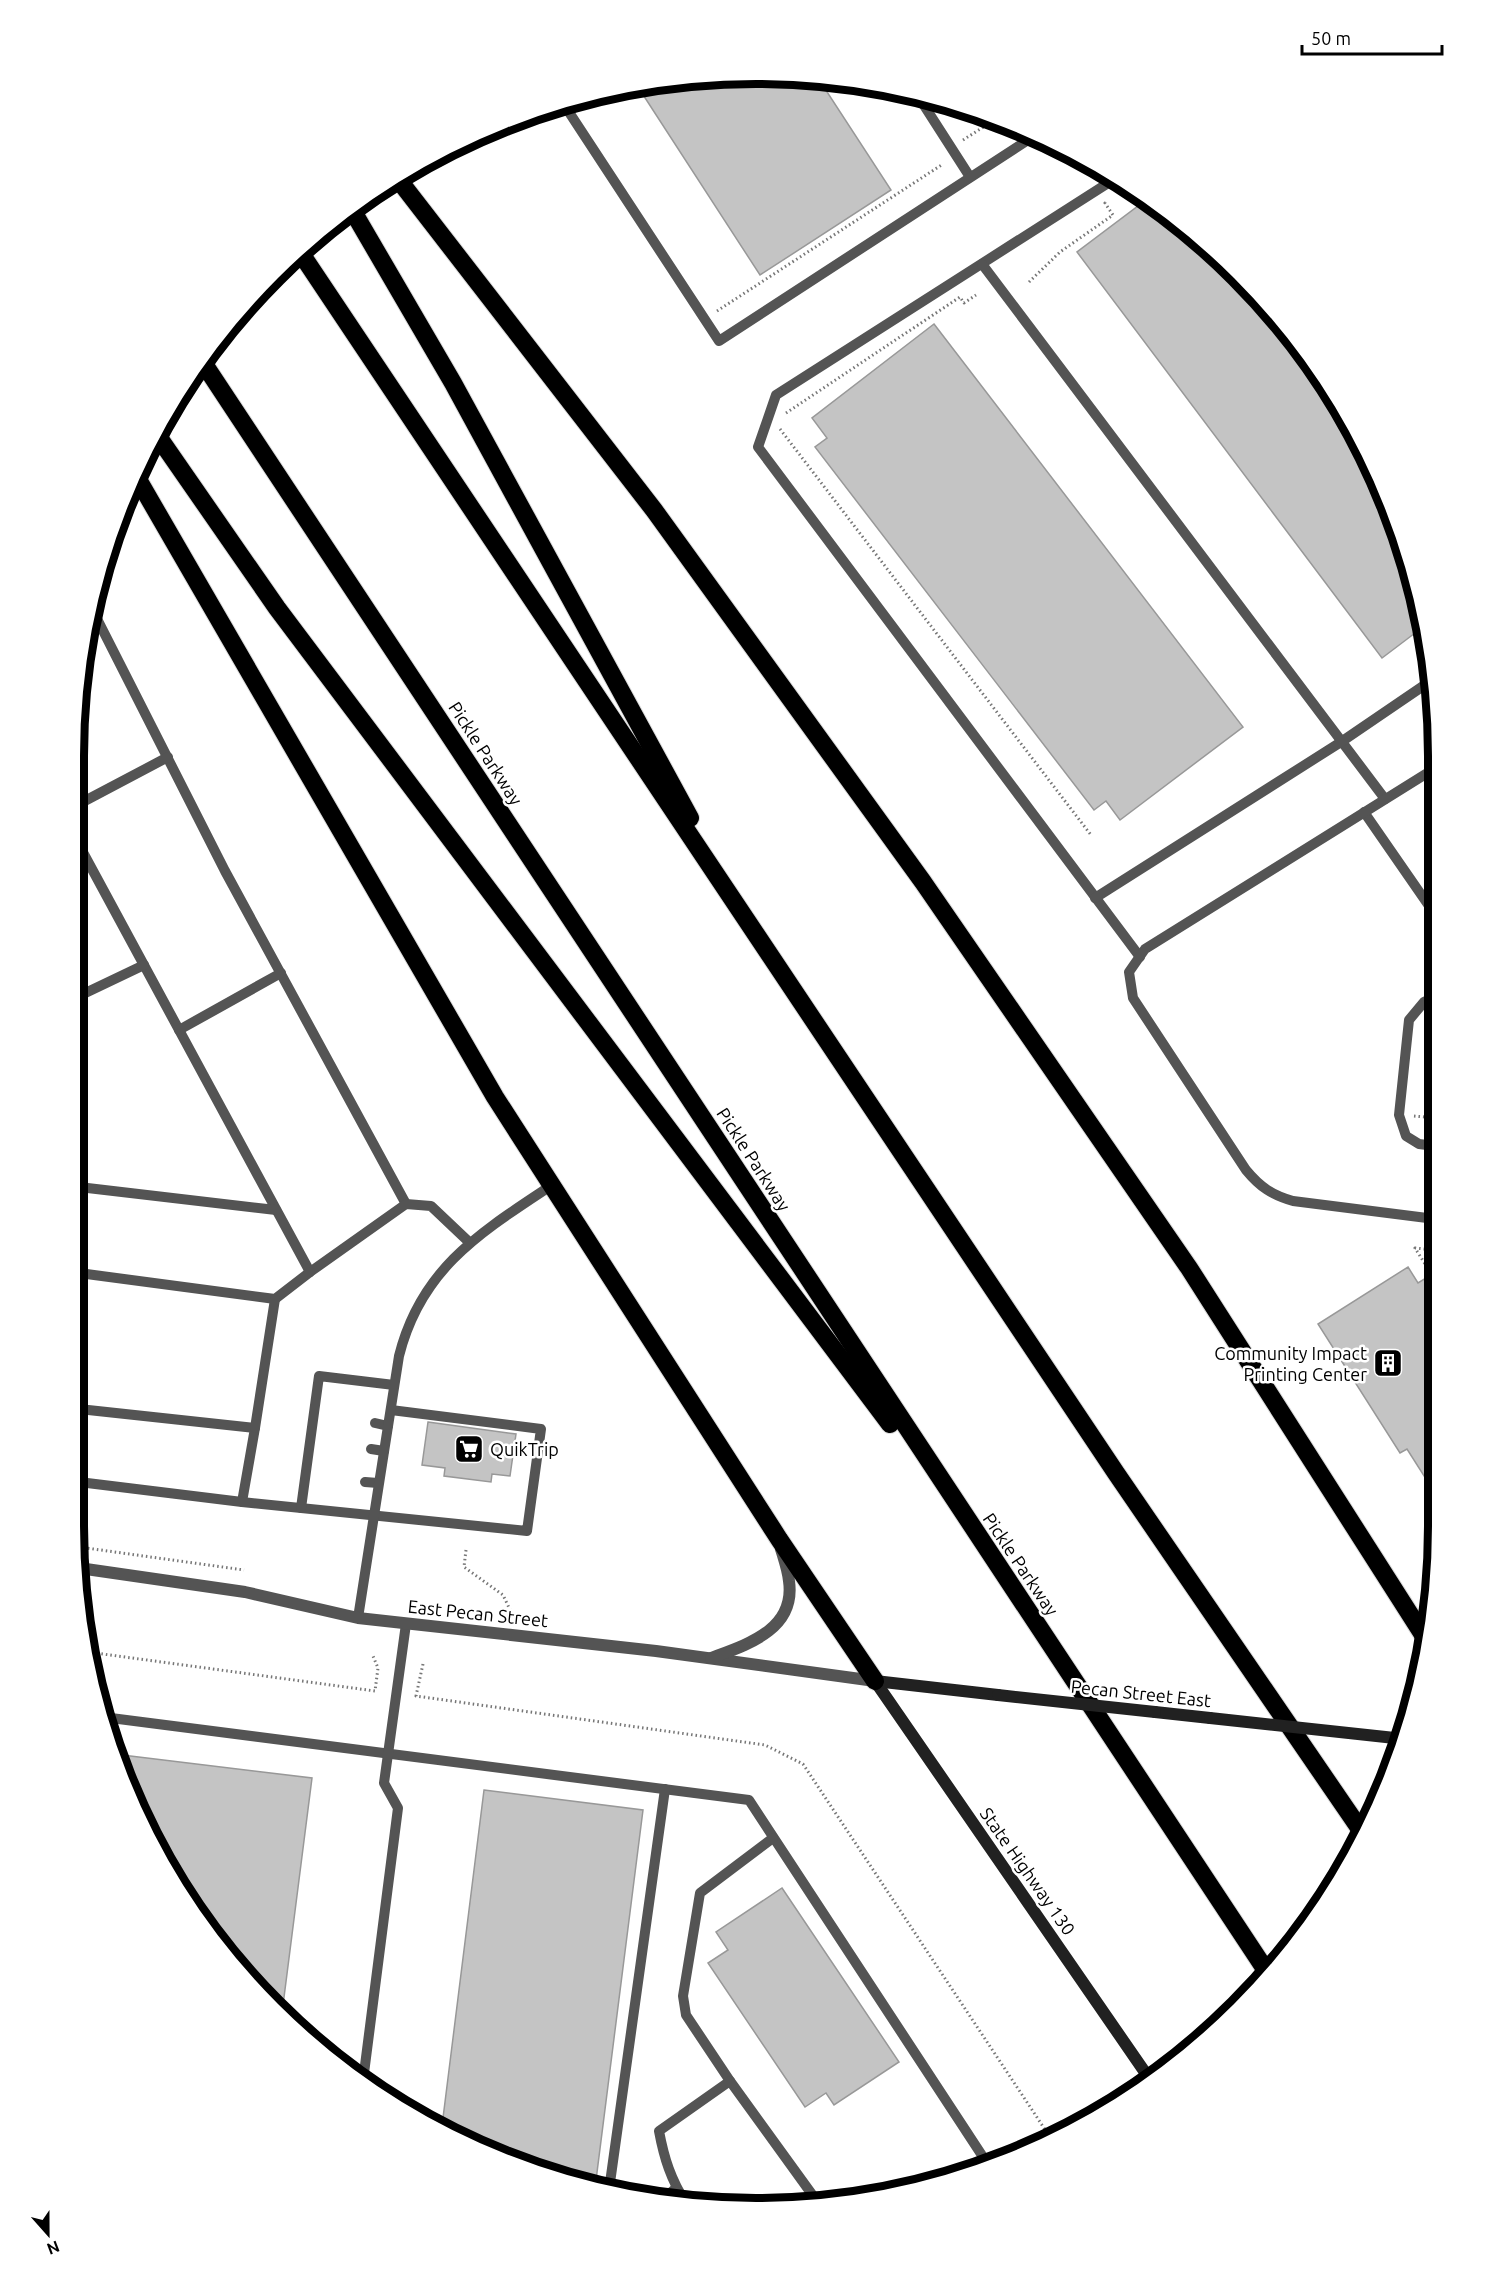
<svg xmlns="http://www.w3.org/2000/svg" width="1512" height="2282" viewBox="0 0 1512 2282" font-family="Ubuntu,sans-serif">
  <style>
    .building { fill: #c4c4c4; stroke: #989898; stroke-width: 1.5 }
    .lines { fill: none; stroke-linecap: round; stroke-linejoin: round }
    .motorway-casing { stroke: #dbdbdb; stroke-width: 20 }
    .path { stroke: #767676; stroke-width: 3; stroke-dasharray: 1.5 3; stroke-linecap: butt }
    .service { stroke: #545454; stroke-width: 10 }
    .tertiary { stroke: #545454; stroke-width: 12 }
    .secondary { stroke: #212121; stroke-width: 12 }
    .motorway { stroke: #000; stroke-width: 18 }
    .secondary-bridge { stroke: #212121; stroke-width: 12 }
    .labels { text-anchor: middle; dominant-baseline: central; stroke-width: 5; stroke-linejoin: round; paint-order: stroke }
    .street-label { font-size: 18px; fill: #000; stroke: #fff }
    .poi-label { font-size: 18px; fill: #000; stroke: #fff; text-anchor: end }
    .rim { fill: none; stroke: #000; stroke-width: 8 }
  </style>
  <rect width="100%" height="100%" fill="#fff"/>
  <g class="building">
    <path d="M712 75 818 78 891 190 760 275 638 87Z"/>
    <path d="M1146 200 1206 243 1298 341 1368 454 1415 580 1423 627 1382 658 1077 252Z"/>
    <path d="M934 324 1243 727 1120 820 1106 801 1094 810 815 447 827 438 812 418Z"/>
    <path d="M1408 1267 1418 1283 1434 1273 1433 1490 1407 1449 1400 1453 1318 1324Z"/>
    <path d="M428 1422 516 1434 510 1476 492 1474 491 1482 444 1476 445 1468 422 1465Z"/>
    <path d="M114 1754 312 1778 282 2013 243 1976 189 1905Z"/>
    <path d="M484 1790 643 1810 595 2188 580 2185 495 2157 442 2126Z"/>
    <path d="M782 1888 899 2062 834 2105 826 2093 805 2107 708 1963 728 1950 716 1932Z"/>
  </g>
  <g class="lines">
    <g class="motorway-casing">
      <g id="motorway">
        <path d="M398 179 654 510 923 882 1189 1268 1427 1641"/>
        <path d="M351 208 453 383 690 818"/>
        <path d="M300 252 1116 1473 1364 1835"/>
        <path d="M204 364 1269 1975"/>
        <path d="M157 435 277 608 890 1424"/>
        <path d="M136 476 495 1097 779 1539 875 1681"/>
      </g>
    </g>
    <g class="path">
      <path d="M963 140 996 119"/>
      <path d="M1029 282 1060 252 1113 215 1105 203 1107 202"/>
      <path d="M717 311 943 164"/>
      <path d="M786 413 960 297 964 303 976 295"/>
      <path d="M780 429 1091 835"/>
      <path d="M1425 1021 1436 1023"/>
      <path d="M1414 1116 1435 1118"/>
      <path d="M1432 1275 1415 1248 1434 1250"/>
      <path d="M79 1547 244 1570"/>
      <path d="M466 1550 464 1567 503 1595 512 1614"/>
      <path d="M80 1619 85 1604"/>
      <path d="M88 1652 375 1691 378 1668 373 1656"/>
      <path d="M423 1664 416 1696 765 1745 803 1764 1050 2137"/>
    </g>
    <g class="service">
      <path d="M918 96 970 177"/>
      <path d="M563 103 719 341 1034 136"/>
      <path d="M1116 178 776 395 758 447 1140 957"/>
      <path d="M982 264 1385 799"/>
      <path d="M91 607 225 871 406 1204"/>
      <path d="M79 804 168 757"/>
      <path d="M1364 812 1436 916"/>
      <path d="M79 845 310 1272 406 1204 431 1206 469 1242"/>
      <path d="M1095 898 1341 742 1432 680"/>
      <path d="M79 996 144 965"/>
      <path d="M179 1030 281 973"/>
      <path d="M1435 1146 1419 1144 1406 1136 1399 1115 1409 1020 1424 1002 1436 996"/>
      <path d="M79 1187 276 1210"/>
      <path d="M1435 1219 1293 1201C1272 1195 1260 1187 1246 1170L1133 998 1129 972 1145 949 1437 767"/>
      <path d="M79 1273 275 1299 310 1272"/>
      <path d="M79 1409 255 1428 242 1502"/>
      <path d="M375 1423 388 1426"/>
      <path d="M255 1428 275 1299"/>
      <path d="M371 1449 384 1451"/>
      <path d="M79 1482 242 1502 527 1531 541 1429 391 1410"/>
      <path d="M365 1482 378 1483"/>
      <path d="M301 1508 319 1376 394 1385"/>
      <path d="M358 1618 399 1356C421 1268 481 1232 552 1185"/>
      <path d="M103 1717 749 1800 987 2163"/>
      <path d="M363 2081 398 1808 384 1783 406 1624"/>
      <path d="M730 2081 686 2015 683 1996 700 1893 773 1838"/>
      <path d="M609 2190 665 1789"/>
      <path d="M663 2199 676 2188"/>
      <path d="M686 2203C671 2180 664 2158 659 2131L730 2081 819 2204"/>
    </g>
    <g class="tertiary">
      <path d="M79 1568 245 1592 358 1618 656 1651 875 1681"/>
      <path d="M711 1658C746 1645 796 1630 789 1581 788 1570 784 1559 781 1549"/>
    </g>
    <g class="secondary">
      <path d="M875 1681 1151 2081"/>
      <path d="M875 1681 998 1695"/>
      <path d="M1155 1712 1210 1718"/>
    </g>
    <use href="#motorway" class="motorway"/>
    <g class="secondary-bridge">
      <path d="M998 1695 1155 1712"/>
      <path d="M1210 1718 1404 1739"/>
    </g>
  </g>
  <defs>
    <g id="building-square" transform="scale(1.5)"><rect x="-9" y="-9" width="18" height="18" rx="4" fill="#000" stroke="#fff"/><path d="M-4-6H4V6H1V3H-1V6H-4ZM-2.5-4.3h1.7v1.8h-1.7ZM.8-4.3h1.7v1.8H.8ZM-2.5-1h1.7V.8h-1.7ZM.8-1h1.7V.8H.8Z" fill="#fff"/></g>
    <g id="supermarket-square" transform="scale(1.5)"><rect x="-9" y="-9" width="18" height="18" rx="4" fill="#000" stroke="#fff"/><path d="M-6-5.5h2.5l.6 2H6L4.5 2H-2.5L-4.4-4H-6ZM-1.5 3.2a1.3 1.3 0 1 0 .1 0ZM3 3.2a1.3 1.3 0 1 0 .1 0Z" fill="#fff"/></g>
  </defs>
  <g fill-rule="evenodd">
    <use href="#building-square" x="1388" y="1363"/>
    <use href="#supermarket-square" x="469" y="1449"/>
  </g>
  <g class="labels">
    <g class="street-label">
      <text transform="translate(486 753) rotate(57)">Pickle Parkway</text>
      <text transform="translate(754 1159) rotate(57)">Pickle Parkway</text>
      <text transform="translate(1021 1564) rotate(56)">Pickle Parkway</text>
      <text transform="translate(478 1613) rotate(6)">East Pecan Street</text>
      <text transform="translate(1141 1693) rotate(6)">Pecan Street East</text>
      <text transform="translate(1028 1871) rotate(55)">State Highway 130</text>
    </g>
    <g class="poi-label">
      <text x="1367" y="1353">Community Impact<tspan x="1367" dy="21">Printing Center</tspan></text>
      <text x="490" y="1449" text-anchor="start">QuikTrip</text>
    </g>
  </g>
  <path d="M0 0H1512V2282H0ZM756 84H756A672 672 0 0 1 1428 756V1526A672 672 0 0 1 756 2198H756A672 672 0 0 1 84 1526V756A672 672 0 0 1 756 84Z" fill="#fff" fill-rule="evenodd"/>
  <path class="rim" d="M756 84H756A672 672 0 0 1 1428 756V1526A672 672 0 0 1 756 2198H756A672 672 0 0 1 84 1526V756A672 672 0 0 1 756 84Z"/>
  <g transform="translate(48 2234) rotate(159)" stroke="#ffffff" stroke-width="4.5" paint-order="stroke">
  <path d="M0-4.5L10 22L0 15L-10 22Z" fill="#000000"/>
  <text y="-9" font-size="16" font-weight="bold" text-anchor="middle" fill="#000000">N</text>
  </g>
  <path d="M1302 45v9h140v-9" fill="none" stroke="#000000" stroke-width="3"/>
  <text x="1311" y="45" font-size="18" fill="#000000" stroke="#ffffff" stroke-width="4.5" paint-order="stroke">50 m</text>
</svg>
